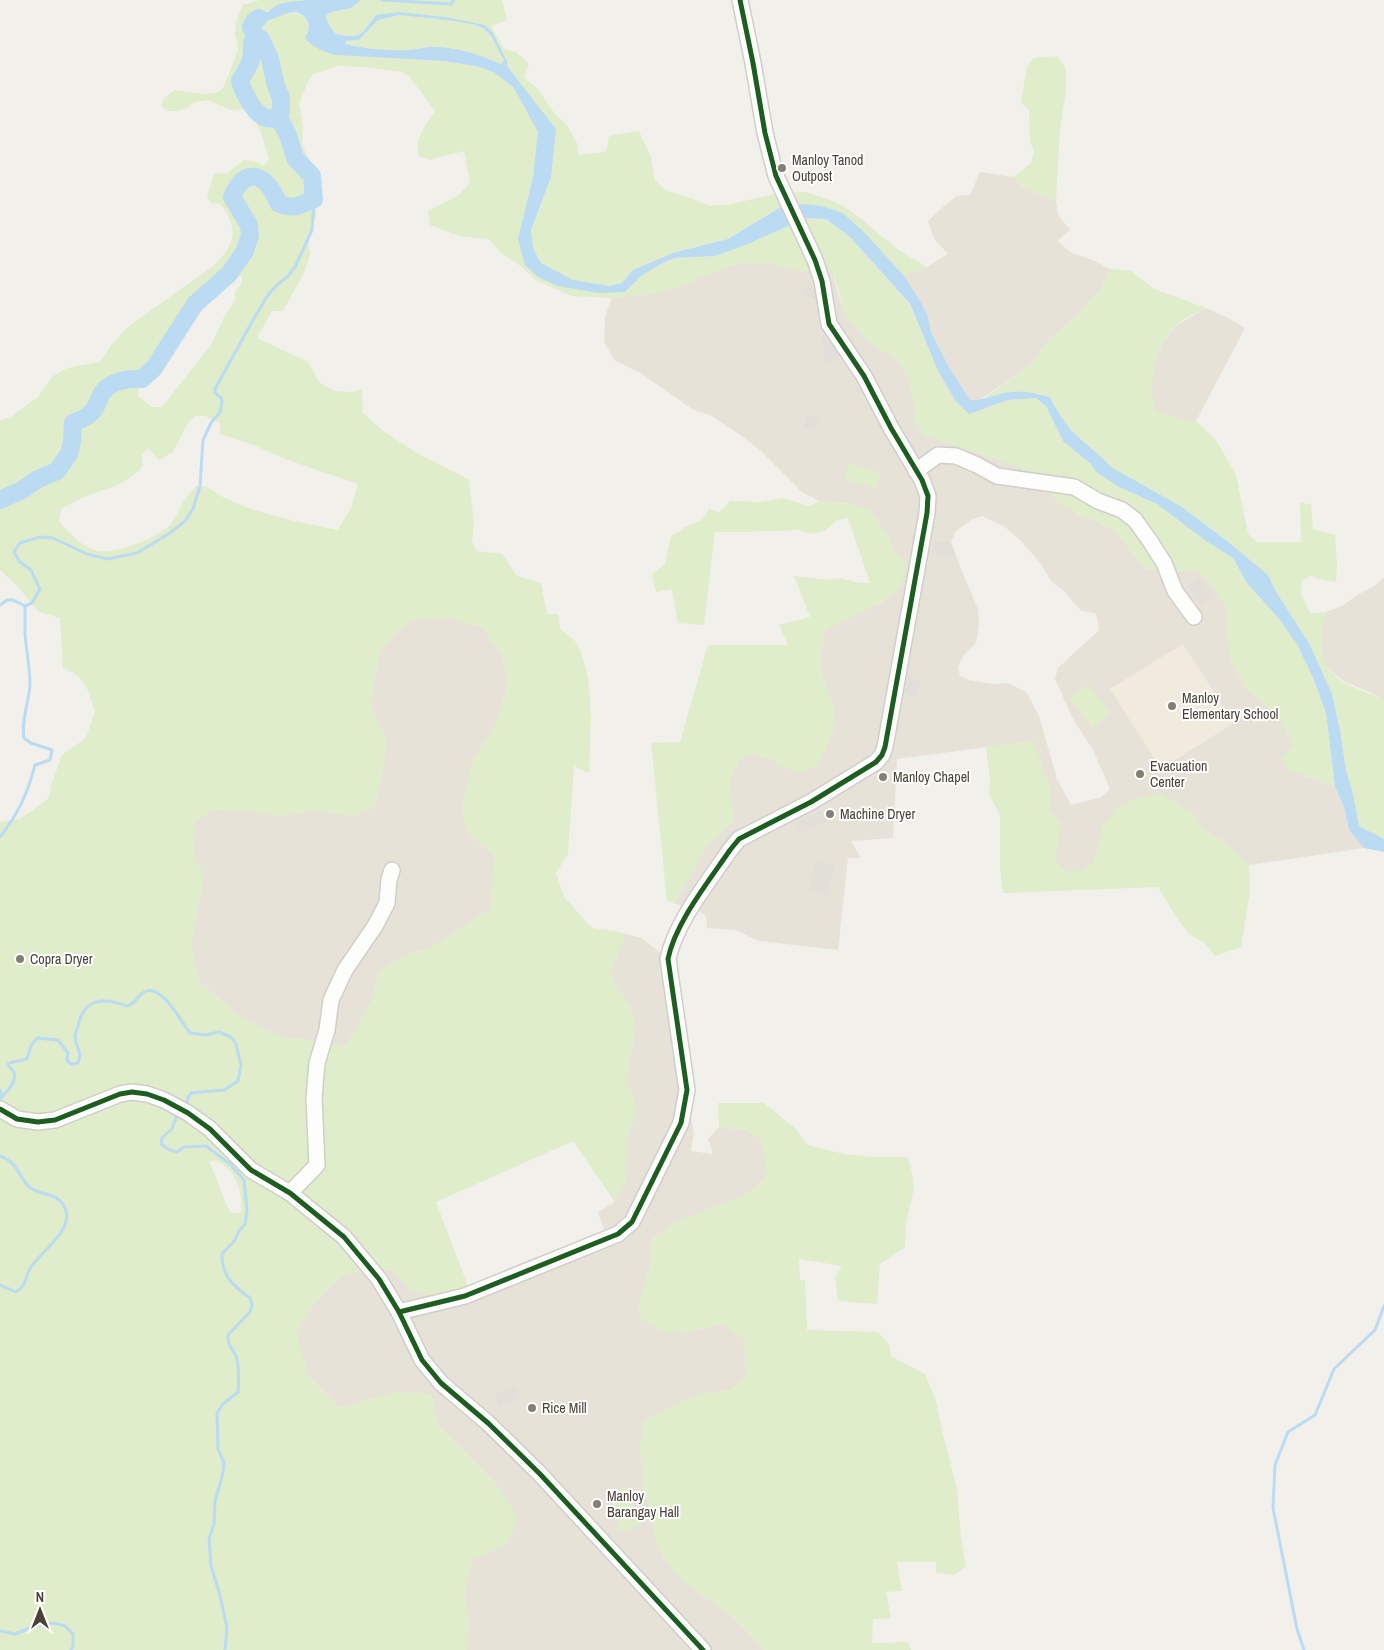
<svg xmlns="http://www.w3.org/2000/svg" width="1384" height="1650" viewBox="0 0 1384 1650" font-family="'Archivo Narrow',sans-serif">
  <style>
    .residential { fill: #e6e2d8; fill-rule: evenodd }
    .industrial { fill: #e2dfd9 }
    .education { fill: #f0ebdd }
    .green { fill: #dfedca; fill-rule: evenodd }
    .water { fill: #badbf2; fill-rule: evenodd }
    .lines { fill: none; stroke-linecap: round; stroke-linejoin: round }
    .stream { stroke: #badbf2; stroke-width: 3 }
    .river { stroke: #badbf2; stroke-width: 18 }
    .minor-casing { stroke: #d0cec8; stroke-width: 18 }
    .minor { stroke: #fdfdfc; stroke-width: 15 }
    .cycleway-casing { stroke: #fff; stroke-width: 8 }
    .cycleway { stroke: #1b5e20; stroke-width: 5 }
    .poi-dot { fill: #847f75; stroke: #fff; stroke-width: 2 }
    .labels { text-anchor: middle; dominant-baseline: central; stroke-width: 4; stroke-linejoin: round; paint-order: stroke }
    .poi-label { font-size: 14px; fill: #494236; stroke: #fff; text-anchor: start }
  </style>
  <rect width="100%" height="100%" fill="#f2f0eb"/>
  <g class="residential">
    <path d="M980 172 1013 177 1025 189 1056 201 1058 215 1070 230 1057 241 1072 253 1093 260 1110 269 1101 289 1075 317 1049 340 1029 366 976 402 970 400 949 367 931 332 928 316 919 299 904 276 927 267 948 254 934 239 928 221 943 207 957 196 970 195Z"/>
    <path d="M740 263 772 264 793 270 833 272 837 291 846 317 869 342 897 360 906 373 915 406V423L948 442 1022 468 1048 488 1077 514 1097 521 1118 534 1144 568 1160 571 1197 570 1212 585 1227 608 1226 624 1231 663 1248 691 1279 716 1294 746 1304 776 1335 786 1344 807 1349 830 1364 848 1249 865 1227 844 1202 828 1193 813 1098 848 1093 863 1083 871H1064L1054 860 1061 823 1049 811V787L1033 741 897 759 893 838 851 841 861 858H848L838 950 759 941 735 930 707 928 706 916 699 911 673 903 688 881 706 846 734 820 729 782 740 758 753 754 774 760 817 767 835 726 833 706 823 680 820 658 825 631 844 619 880 603 900 587 907 564 894 550 886 532 849 504 819 501 802 492 760 450 743 437 710 415 692 409 642 374 614 360 604 342 605 316 612 298 656 293 680 287 707 274ZM982 516 1005 527 1022 542 1040 563 1052 582 1066 593 1081 611 1096 613 1099 630 1058 668 1055 679 1073 719 1093 750 1110 789 1101 797 1071 805 1057 779 1039 716 1027 693 1009 683 994 684 969 680 960 676 958 667 964 655 976 643 979 624 978 609 961 569 951 541 956 531 971 520Z"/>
    <path d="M1206 308 1228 318 1245 328 1196 421H1187L1154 411 1151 389 1152 371 1162 344 1177 325Z"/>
    <path d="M1384 577V700L1372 693 1345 682 1325 666 1321 646 1320 632 1326 612 1342 606 1357 595 1373 587Z"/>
    <path d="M451 618 482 627 502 655 508 684 496 724 472 762 466 830 495 857 490 909 430 948 403 956 378 972 372 1001 346 1046 278 1036 242 1018 199 981 191 945 204 875 194 857 195 821 213 810H245L280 816 315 811 356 816 374 807 382 775 386 741 371 705 379 653 404 625 417 619Z"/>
    <path d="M625 934 642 938 668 959 684 1075 694 1134 691 1151 713 1154 708 1139 719 1127 747 1130 761 1139 766 1161 765 1179 745 1195 676 1222 651 1240V1262L646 1282 681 1333 724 1324 744 1339 746 1375 731 1390 699 1394 669 1408 644 1421 642 1486 652 1513 655 1539 708 1598 734 1618 764 1650H467L469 1620 464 1594 473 1559 507 1544 497 1485 439 1426 431 1394 395 1392 339 1408 308 1375 295 1333 308 1311 340 1277 368 1268 394 1270 405 1286 456 1291 605 1233 598 1212 615 1202 626 1180 628 1136 637 1111 627 1082 635 1029 631 1006 617 989 611 972Z"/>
  </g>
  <g class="industrial">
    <path d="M804 287 822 289 821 300 804 298Z"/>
    <path d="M835 334 839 360 825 362 822 336Z"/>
    <path d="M807 415 820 419 816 431 803 426Z"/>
    <path d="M934 542H950L951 549H954V557H937L936 549 934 548Z"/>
    <path d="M1199 577 1213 597 1201 605 1187 585Z"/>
    <path d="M908 678 920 680 918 697 905 695Z"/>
    <path d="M822 810 827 821 799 833 795 823Z"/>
    <path d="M815 861 834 865 827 895 809 890Z"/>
    <path d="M516 1386 520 1398 499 1406 494 1395Z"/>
  </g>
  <path class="education" d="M1183 644 1234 723 1161 769 1110 689Z"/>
  <g class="green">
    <path d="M260 0H309C293 2 277 13 261 11L248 20 256 31V24C260 21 262 22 267 21 271 20 274 17 278 16 294 11 309 11 309 32L334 55 444 61 480 67 495 73 514 88 539 131 533 176 526 206 538 277 625 292 641 276 659 265 674 258 715 256 748 244 806 218 826 219 851 238 910 305 938 371 955 400 985 409 1008 400 1036 398 1046 405 1063 441 1091 464 1096 472 1119 487 1157 504 1207 541 1233 558 1247 583 1280 620 1298 646 1314 680 1326 713 1335 786 1288 770 1281 758 1293 746 1279 716 1248 691 1231 663 1226 624 1227 608 1212 585 1197 570 1160 571 1144 568 1118 534 1097 521 1077 514 1056 501 1048 488 1022 468 925 436 915 423V406L906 373 897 360 869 342 846 317 833 272 793 270 772 264 740 263 707 274 680 287 656 293 612 298 572 296 536 280 518 264 502 254 489 239 459 236 430 225 428 211 459 195 470 183 464 151 429 160 418 156V140L425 126 435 111 409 76 402 72 365 67 339 66 313 74 309 80 299 103 303 126 302 144 313 170 316 186V216L308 242 310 255 304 273 283 311H272L257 338 308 362 319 382 334 391 352 392 362 389 363 413 383 431 417 453 469 480 474 522 472 541 477 551 502 554 517 576 541 583 547 614H558L560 629C565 633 574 638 577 644 596 682 590 731 589 773L574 766 568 854 556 873 564 897 592 928 615 931 625 934 611 972 617 989 631 1006 635 1029 627 1082 637 1111 628 1136 626 1180 615 1202 573 1141 436 1202 468 1286C450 1294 422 1300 406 1286 401 1283 397 1275 394 1270L368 1268 340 1277 308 1311 296 1333 308 1375 339 1408 395 1392 431 1394 439 1426 497 1485 519 1519 507 1544 473 1559 464 1594 469 1620 467 1650H0V822L20 819 49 798 51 785 62 755 86 738 95 711C87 688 87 678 63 668L60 618 39 612 18 587 0 570V421L12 416 38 397 53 376 67 368 100 362 112 344 129 326 213 266C235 245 240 229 220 204L211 203 207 196 214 174 227 173 244 160 258 162 263 166 269 160C264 141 260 123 246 109L230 110 208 100 195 102 186 109 175 111H166L161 105 165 97 175 90 205 94 219 92 224 86 238 50 235 33 237 19 243 5ZM241 276 242 283 235 292V301L225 315 211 345 162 407H152L138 396 140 385 153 376 164 363 207 298 221 290 231 277ZM195 416H205L220 423V434L251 444 285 459 358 484 351 508 338 530C300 522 259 515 223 497 212 492 210 485 196 486 192 491 187 496 184 501 179 509 176 518 170 525 158 538 112 556 95 550 79 545 69 533 59 521L61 509C70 504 79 498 90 495 109 488 132 482 143 465L142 456 148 448 159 460 173 452 188 423ZM451 618 482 627 502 655 508 684 496 724 472 762 462 808 466 830 495 857 490 909 430 948 403 956 378 972 372 1001 346 1046 278 1036 242 1018 199 981 191 945 204 875 194 857 195 821 213 810 245 811 280 816 315 811 356 816 374 807 382 775 386 741 371 705 379 653 404 625 417 619ZM214 1160C236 1167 243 1192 241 1213H231C221 1197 218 1178 209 1162Z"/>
    <path d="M360 0H502L507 20 491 26 504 49 516 52 529 64 524 78 536 87 555 114 567 125 577 143 578 155 606 152 609 136 639 131 651 157 655 181 667 191 688 197 710 206 731 204 779 193 806 192 833 201 850 210 900 251 927 267 904 276 866 234 843 213 781 207 728 239 673 253 633 270 622 283 610 286 573 280 556 272 541 263 533 248 531 230 551 177 543 112 507 66V60L497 41 485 25 445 17 399 12 376 15C360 35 364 39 336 34 316 9 330 14 350 8 354 7 357 3 360 0Z"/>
    <path d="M399 15C415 17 472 21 483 28 494 35 497 50 504 60L501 64C485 57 467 51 449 48 436 46 423 49 410 50 388 51 366 49 345 44L346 41 359 40 378 20Z"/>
    <path d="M1058 56 1066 69V90L1060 129 1056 201 1025 189 1013 177 1031 163 1034 151 1030 142 1029 110 1021 103 1027 66 1034 58Z"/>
    <path d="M1110 269 1131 271 1154 289 1206 308C1197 313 1183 318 1176 326 1152 351 1150 379 1154 411L1187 421H1196L1216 440 1236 475 1248 534 1257 542H1301L1300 503 1311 504 1313 529 1335 535 1337 568 1336 582 1318 579 1311 575 1302 581 1301 593 1310 613 1326 612C1318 642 1316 665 1345 683 1358 690 1372 693 1384 700V839L1359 826 1353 794 1346 770 1340 730 1332 694 1309 643 1275 590 1268 575 1227 541 1182 507 1111 467C1101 455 1088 446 1076 435 1066 425 1056 410 1050 397L1036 393 1014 391 984 398 1029 366 1049 340 1075 317 1101 289Z"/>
    <path d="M848 464 880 472 877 488 845 480Z"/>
    <path d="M783 498 809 506 819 501 849 504 869 509 886 532 894 550 907 564C905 570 904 581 900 587 892 600 841 621 825 631L820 658 823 680 833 706 835 726 817 767 800 772 779 767 774 760 753 754 740 758 729 782 734 820 706 846 688 881 673 903 667 901 651 743 680 742 708 645H788L779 625 810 617 794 576 825 580 839 578 860 583H870L848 518 837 520 825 531 810 534 797 530 747 532H715L704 625 678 623 672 589 656 592 652 574 665 564 671 536 685 527 703 519 709 508 719 513 730 501 762 502Z"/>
    <path d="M1088 684 1111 713 1092 728 1069 698Z"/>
    <path d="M1034 741 1049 787V811L1061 823 1055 860 1064 871H1083L1093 863 1102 827 1115 809 1135 799 1161 794 1193 813 1202 828 1227 844 1249 865 1250 891 1241 947 1215 956 1205 943 1189 934 1175 915 1158 887 1003 893 1000 867V815L989 794 990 780 986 747Z"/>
    <path d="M718 1103H764L796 1129 807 1145 844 1154 874 1157H908L912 1173 914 1188 906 1223 905 1247 880 1264 877 1304 838 1301 835 1278 842 1266 799 1259 800 1280H805L807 1330 878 1332 889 1344 891 1356 925 1374 936 1401 942 1430 957 1489 961 1538 966 1566 954 1575 936 1573V1562H897L902 1591 886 1592 891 1618 873 1619 872 1643 908 1642 911 1650H764L734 1618 680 1579 663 1558 655 1539 652 1513 642 1486 640 1442 644 1421 669 1408 699 1394 731 1390 746 1375 744 1339 724 1324 681 1333 662 1331 642 1320 638 1307 651 1262V1240L676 1222 745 1195 765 1179 766 1161 761 1139 747 1130 719 1127Z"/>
    <path d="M627 1486 641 1525 620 1532 607 1493Z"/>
  </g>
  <path class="water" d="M309 0H360C357 3 354 7 350 8 330 14 316 9 336 34 364 39 360 35 376 15L399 12 445 17 485 25 493 33 507 61V66L556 129 551 177 531 230 533 248 541 263 573 280 610 286 622 283 633 270 673 253 728 239 781 207 802 204 822 206 843 213 866 234 904 276 919 299 928 316 931 332 949 367 970 400C978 402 1000 393 1011 392 1024 390 1038 394 1050 397 1056 410 1066 425 1076 435 1088 446 1101 455 1111 467L1182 507 1227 541 1268 575 1275 590 1309 643 1332 694 1340 730 1346 770 1353 794 1359 826 1384 839V852L1364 848 1349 830 1344 807 1335 786 1326 713 1314 680 1298 646 1280 620 1247 583 1233 558 1206 541 1157 504 1119 487 1096 472 1091 464 1063 441 1046 406 1036 398 1008 400 969 414 955 400 938 371 910 304 851 238 826 219 806 218 748 244 715 256 674 258 659 265 641 276 625 292 598 293 558 286 538 277 525 265 518 239 533 177 538 132 514 88 495 73 480 67 444 61 334 55C324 51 310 47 305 37 315 24 303 9 289 13 281 15 274 19 266 21 261 22 260 21 255 24V35H250C246 25 248 20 254 12H268C280 0 294 2 309 0ZM399 15C415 17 472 21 483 28 494 35 497 50 504 60L501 64C479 54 453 46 430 47 423 48 417 49 410 50 388 51 366 49 345 44L346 41 359 40 378 20Z"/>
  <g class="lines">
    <g class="stream">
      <path d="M382 0 451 4 454 0"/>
      <path d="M0 605 7 600H13L25 606 32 603 40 589 31 570 19 561 14 552 20 543 40 537 53 538 87 554 108 559 137 553 170 533 185 521 193 509 200 486 203 440 211 423 220 412 222 401 221 398 215 393V389L253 320 268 295 277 285 288 276 295 267 312 230 314 199"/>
      <path d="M0 837C18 814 28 793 35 765L50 760 52 750 31 743 24 738C21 719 29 703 30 684 30 667 26 650 25 633 25 624 25 615 25 606"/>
      <path d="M0 1090 2 1097 0 1099"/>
      <path d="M2 1097C7 1091 19 1080 13 1071 11 1068 9 1067 8 1064 14 1060 20 1062 27 1059L31 1046 37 1038 58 1040 68 1053 67 1061 71 1064 78 1063C83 1048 75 1049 75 1037 75 1033 77 1030 78 1026 84 998 103 997 127 1006 138 1002 136 997 144 992 161 982 182 1023 190 1033L206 1035 219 1032 231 1037 236 1044 241 1065 238 1081 224 1090 191 1093 188 1098 186 1106"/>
      <path d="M180 1115 176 1117 172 1129 162 1138 161 1144 168 1149 177 1152 184 1147 206 1146 230 1164 244 1180 247 1211 245 1224 239 1231 235 1240 222 1254C222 1276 233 1286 250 1298L252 1305 250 1312 228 1335C228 1347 231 1346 236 1356 239 1364 239 1384 238 1392L223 1404 217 1413 218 1449 224 1463 223 1473 215 1501 214 1524 209 1539 211 1566 220 1595 227 1628 225 1650"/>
      <path d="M0 1156C16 1161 18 1174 28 1186 36 1195 52 1191 62 1203 80 1227 42 1250 31 1267 24 1277 28 1285 16 1292L0 1285"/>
      <path d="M0 1631 15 1634 35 1626 54 1623 65 1626 73 1634V1646L71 1650"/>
      <path d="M1304 1650 1297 1629 1273 1508 1275 1465 1288 1432 1315 1415 1334 1369 1375 1330 1384 1306"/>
    </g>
    <g class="river">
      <path d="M255 35C250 42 253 51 251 59 249 67 244 74 240 81 243 92 255 115 266 118 270 119 275 118 279 118"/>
      <path d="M0 500 22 490 38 479 57 471 69 454 72 442 73 423C79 420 86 418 91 413 97 408 98 400 102 393 110 381 129 378 142 379L154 368 195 304 229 274 245 251 250 235 249 225 232 197C245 164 268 175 278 203 294 210 299 206 314 199L312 176 295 158 288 135 279 118 281 110V98L276 86 270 59 261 39 255 35 251 27 255 20 259 18"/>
    </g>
    <g class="minor-casing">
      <g id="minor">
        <path d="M916 471 938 455 956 456 977 465 997 476 1074 487 1098 501 1122 510 1135 520 1150 541 1164 563 1175 591 1194 617"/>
        <path d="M0 1109 17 1119 38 1122 55 1120 120 1094 132 1092 147 1094 164 1100 188 1113 210 1129 251 1170 290 1193 344 1237 379 1279 399 1312 422 1360 441 1383 488 1423 540 1474 703 1650"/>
        <path d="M290 1193 317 1165 314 1098 317 1063 327 1030 331 1000 345 970 375 926 387 903 389 880 392 870"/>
        <path d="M399 1312 465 1296 618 1234 632 1222 681 1123 687 1090 668 959C675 923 709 881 730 850L739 839 811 802 876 762 882 755 885 747 927 513 928 496 922 480 891 428 864 376 829 324 822 281 815 260 776 176 765 133 753 63 740 0"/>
      </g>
    </g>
    <use href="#minor" class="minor"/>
    <g class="cycleway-casing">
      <g id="cycleway">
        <path d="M0 1109 17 1119 38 1122 55 1120 120 1094 132 1092 147 1094 164 1100 188 1113 210 1129 251 1170 290 1193 344 1237 379 1279 399 1312 422 1360 441 1383 488 1423 540 1474 703 1650"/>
        <path d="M399 1312 465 1296 618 1234 632 1222 681 1123 687 1090 668 959C675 923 709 881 730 850L739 839 811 802 876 762 882 755 885 747 927 513 928 496 922 480 891 428 864 376 829 324 822 281 815 260 776 176 765 133 753 63 740 0"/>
      </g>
    </g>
    <use href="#cycleway" class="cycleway"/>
  </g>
  <g class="poi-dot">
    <circle cx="782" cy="168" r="5"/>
    <circle cx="1172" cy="706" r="5"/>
    <circle cx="1140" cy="774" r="5"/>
    <circle cx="883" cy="777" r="5"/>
    <circle cx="830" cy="814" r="5"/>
    <circle cx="20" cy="959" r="5"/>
    <circle cx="532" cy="1408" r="5"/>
    <circle cx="597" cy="1504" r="5"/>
  </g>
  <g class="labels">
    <g class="poi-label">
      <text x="792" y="160">Manloy Tanod<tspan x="792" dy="16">Outpost</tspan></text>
      <text x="1182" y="698">Manloy<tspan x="1182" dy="16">Elementary School</tspan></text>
      <text x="1150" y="766">Evacuation<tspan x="1150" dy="16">Center</tspan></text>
      <text x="893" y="777">Manloy Chapel</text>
      <text x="840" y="814">Machine Dryer</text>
      <text x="30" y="959">Copra Dryer</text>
      <text x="542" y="1408">Rice Mill</text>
      <text x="607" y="1496">Manloy<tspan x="607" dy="16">Barangay Hall</tspan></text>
    </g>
  </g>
  <g transform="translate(40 1610)" stroke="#ffffff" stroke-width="4" paint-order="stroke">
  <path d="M0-4L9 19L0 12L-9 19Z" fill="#494236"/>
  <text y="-8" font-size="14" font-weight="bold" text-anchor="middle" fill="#494236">N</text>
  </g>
</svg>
